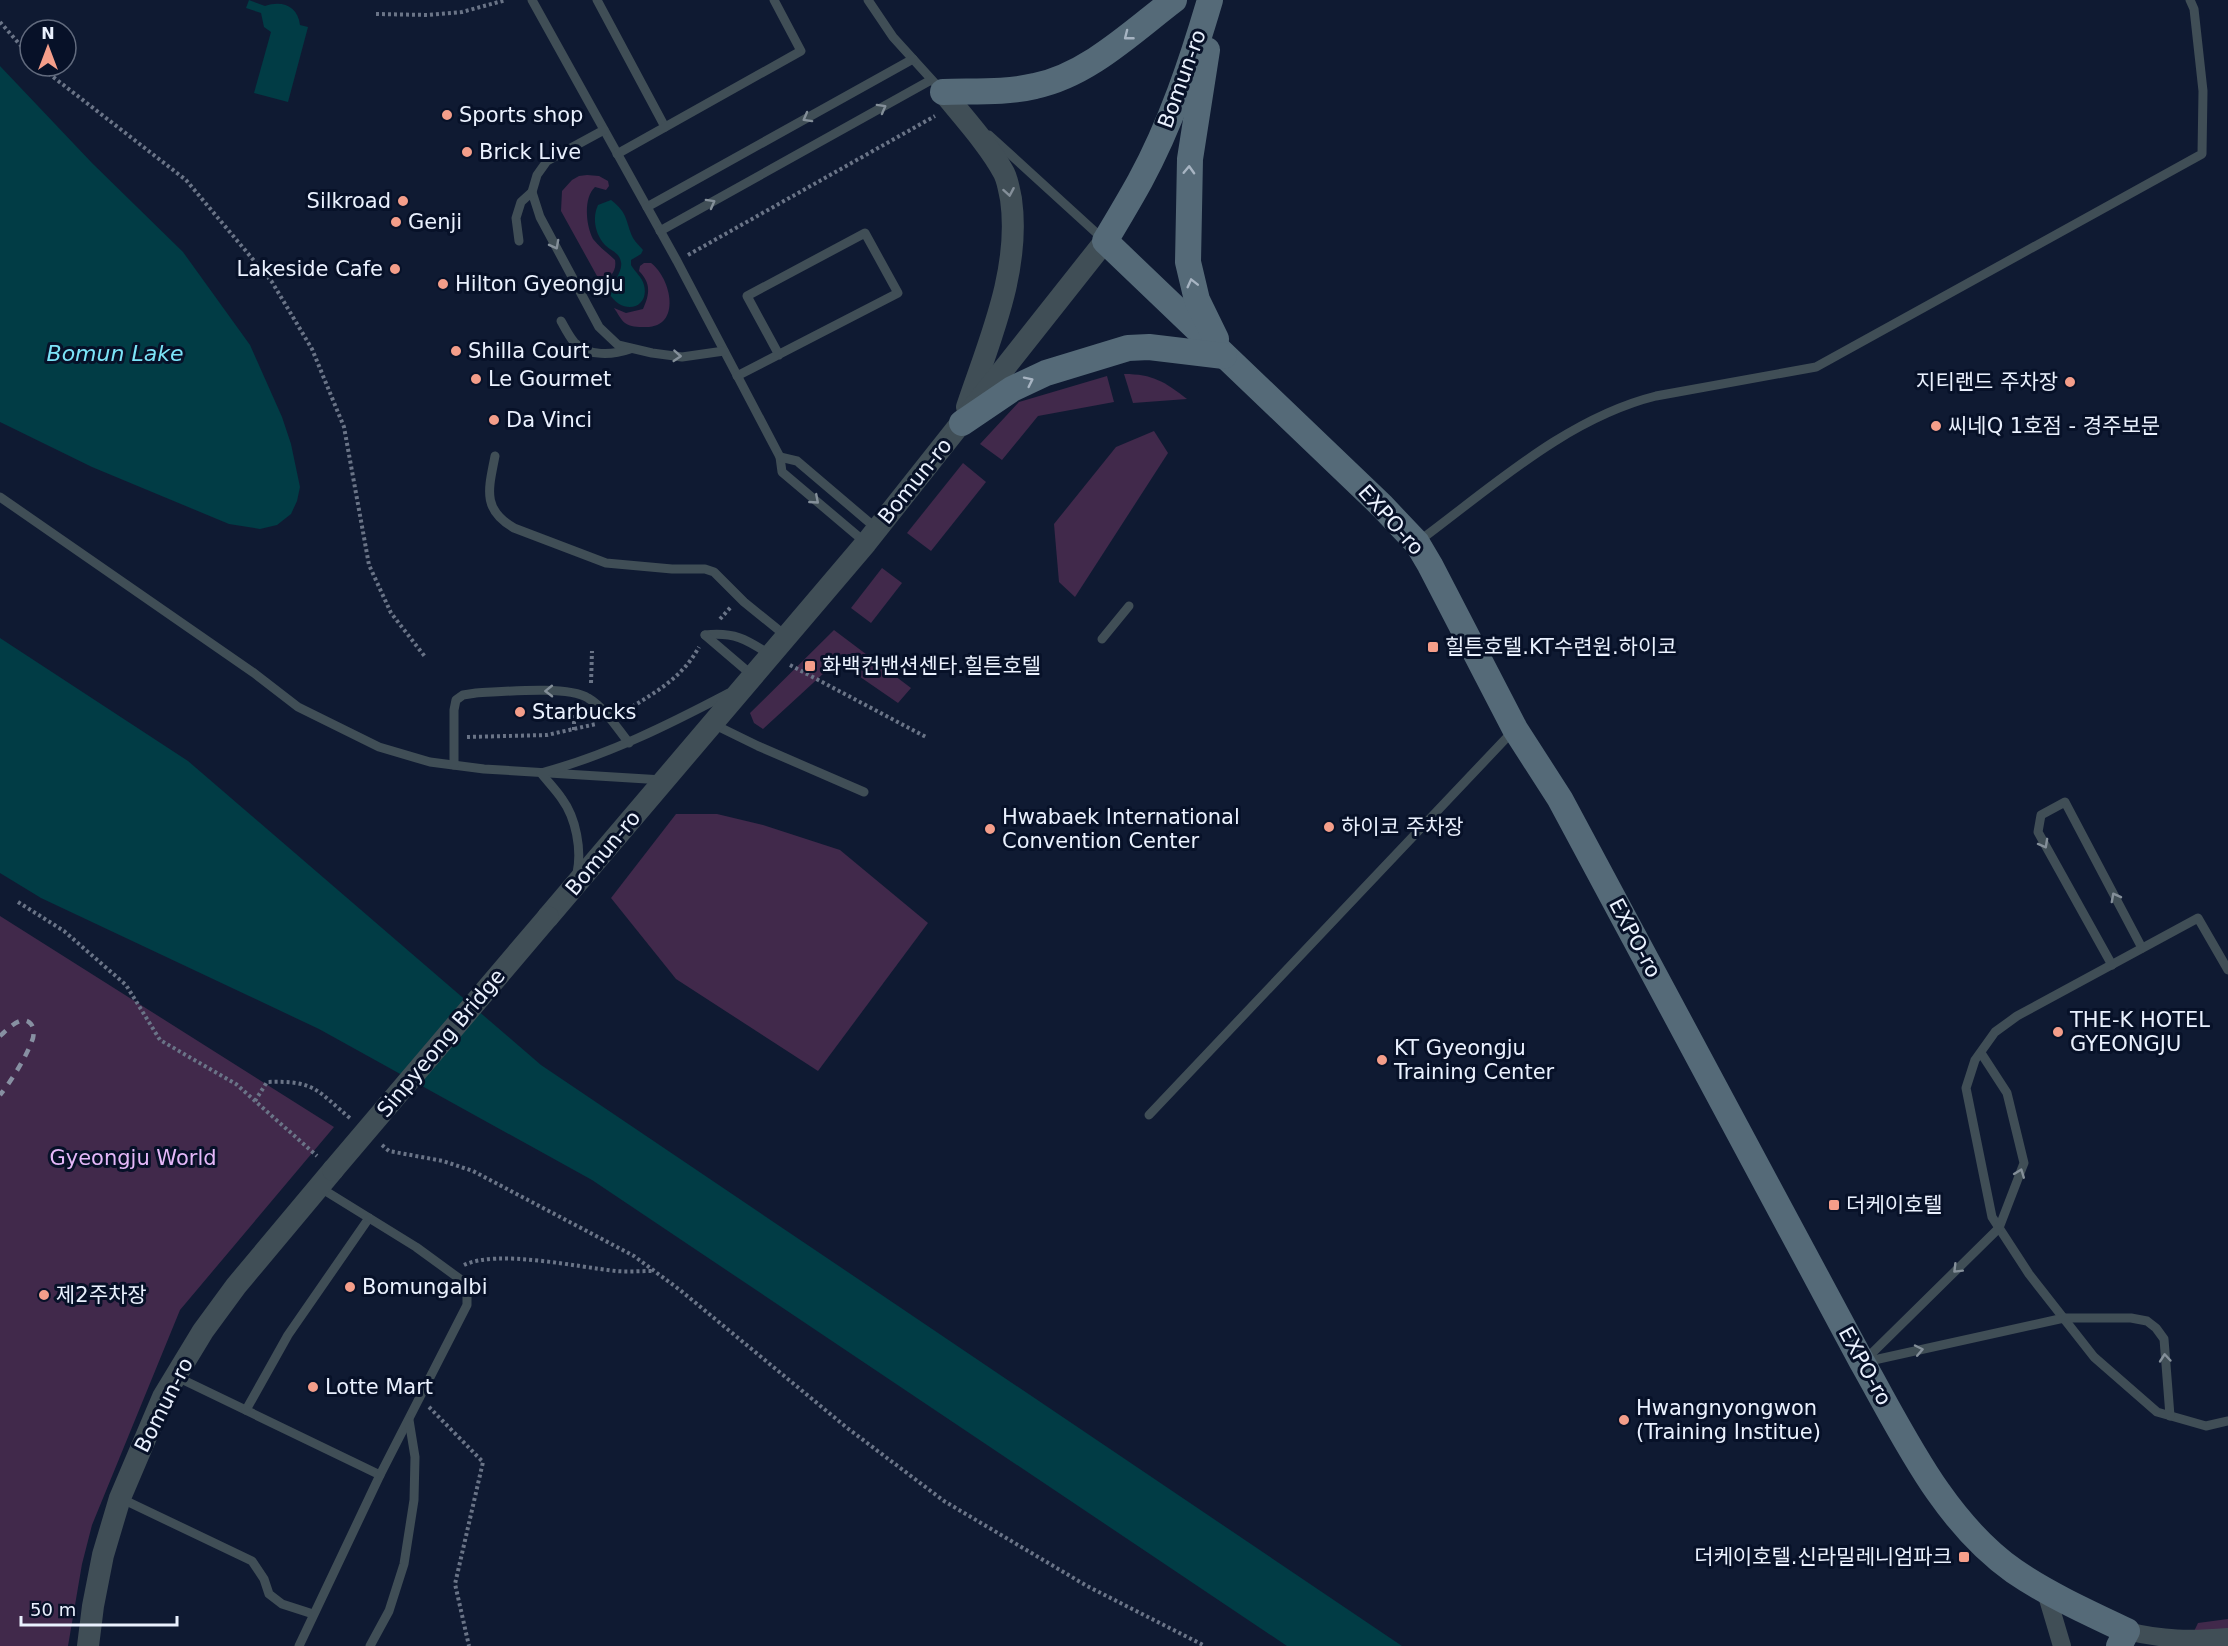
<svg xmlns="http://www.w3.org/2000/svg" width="2228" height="1646" viewBox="0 0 2228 1646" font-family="'DejaVu Sans','Noto Sans KR',sans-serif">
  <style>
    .green { fill: #41294b }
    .water { fill: #013c45 }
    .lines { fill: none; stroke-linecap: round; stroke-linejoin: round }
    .path { stroke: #6a7487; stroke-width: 4; stroke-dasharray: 3 3; stroke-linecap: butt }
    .service { stroke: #404e56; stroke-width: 9 }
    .minor { stroke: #404e56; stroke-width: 18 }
    .tertiary { stroke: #404e56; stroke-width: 22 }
    .secondary { stroke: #556a78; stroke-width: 26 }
    .rail { stroke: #8790a2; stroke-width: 4.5; stroke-dasharray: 8 8; stroke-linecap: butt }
    .tertiary-bridge { stroke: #404e56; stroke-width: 22 }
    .oneway { stroke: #a7b4c2 }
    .oneway2 { stroke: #848f99 }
    .poi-dot { fill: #f49e8a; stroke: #071128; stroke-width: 2 }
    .labels { text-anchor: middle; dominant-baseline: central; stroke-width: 6; stroke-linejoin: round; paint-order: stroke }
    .street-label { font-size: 21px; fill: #eaf1fe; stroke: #071128 }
    .poi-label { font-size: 21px; fill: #eaf1fe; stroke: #071128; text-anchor: start }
    .park-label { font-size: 21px; fill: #e5b8f9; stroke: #071128 }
    .water-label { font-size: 22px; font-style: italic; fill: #7ce4f8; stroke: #071128 }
  </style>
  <rect width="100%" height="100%" fill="#0f1a32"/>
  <g class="green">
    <path d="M587 175 599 176 608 181 609 186 606 190 595 187C583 198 586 226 593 239 599 247 608 253 615 260 617 271 610 277 602 285L561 211 562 191 572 180 579 176Z"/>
    <path d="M644 263H651C672 279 682 329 644 327 638 327 630 327 625 323 621 320 617 312 614 308L626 313 643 309C650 294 651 283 639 271L640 266Z"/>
    <path d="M1124 374C1153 374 1165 382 1187 399L1133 403Z"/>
    <path d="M1107 376 1114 402 1038 416 1002 460 980 444 1019 402Z"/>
    <path d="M1154 431 1168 453 1075 597 1059 582 1054 524 1116 447Z"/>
    <path d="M963 463 986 482 931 551 907 533Z"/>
    <path d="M882 568 902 583 871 623 851 608Z"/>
    <path d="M834 630 911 688 898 703 837 661 763 729 754 723 750 713Z"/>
    <path d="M676 814H717L763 825 840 850 928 923 818 1071 676 979 611 898Z"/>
    <path d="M0 916 334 1127 180 1310 92 1525 82 1564 68 1646H0Z"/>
    <path d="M2228 1619V1646H2187L2198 1623Z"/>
  </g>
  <g class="water">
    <path d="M249 0 265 6C282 0 298 6 300 25L308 27 288 102 254 93 271 32 264 27 261 13 246 8Z"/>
    <path d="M0 66 92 163 183 252 250 345 282 417 291 444 300 487 297 501 291 514 277 525 260 529 229 524 92 467 0 422Z"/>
    <path d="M611 200C629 214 625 221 633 238 636 243 640 246 643 250L641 254 631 260V265C635 272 642 277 644 285 650 309 622 316 609 293 612 283 623 272 621 262 619 252 611 251 605 245 595 234 592 218 598 205Z"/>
    <path d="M0 638 188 761 541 1065 1402 1646H1287L592 1180 319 1029 41 898 0 873Z"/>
  </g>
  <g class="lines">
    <g class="path">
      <path d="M376 14 428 15 462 12 506 0"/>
      <path d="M0 22 30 56"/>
      <path d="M39 66 186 180 272 282 312 349 344 427 369 565 391 613 426 658"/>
      <path d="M688 255 935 116"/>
      <path d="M720 619 731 607"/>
      <path d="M790 665 926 737"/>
      <path d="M591 683 592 651"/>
      <path d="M574 709V731"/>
      <path d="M622 713C652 694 681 680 699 647"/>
      <path d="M467 737 547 735 596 724"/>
      <path d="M18 902 64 931 126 985 160 1040 236 1084 317 1156"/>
      <path d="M255 1101 267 1082C316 1080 317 1091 351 1119"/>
      <path d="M382 1145 389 1151 443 1161 473 1171 634 1256 680 1290 846 1427 944 1501 1087 1586 1205 1646"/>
      <path d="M464 1265C498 1249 577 1267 616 1271 628 1272 641 1271 653 1271"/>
      <path d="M429 1407 483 1462 455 1584 469 1646"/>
    </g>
    <g class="service">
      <path d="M532 0 677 261 780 457 782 472 866 543"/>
      <path d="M597 0 665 127"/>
      <path d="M868 0 893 37 942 91"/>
      <path d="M989 135 1103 239"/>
      <path d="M617 154 801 51 774 0"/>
      <path d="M532 192 540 217 599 327 618 345 652 353 682 357 724 351"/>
      <path d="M647 207 913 59"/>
      <path d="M660 231 931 80"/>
      <path d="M519 241 516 218 521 202 532 192 537 175 547 161 604 130"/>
      <path d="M561 321C565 328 569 336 574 342 588 357 613 355 630 349"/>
      <path d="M737 376 898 293 865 233 747 296 779 355"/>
      <path d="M495 456C489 488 481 509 514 528L606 563 672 569H705L714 572 744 602 786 636"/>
      <path d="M780 457 797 461 877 529"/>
      <path d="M0 497 254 673 298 707 379 747 430 762 484 769 663 780"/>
      <path d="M1419 541C1492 487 1567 418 1656 396L1816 367 2202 154 2203 91 2194 9 2190 0"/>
      <path d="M705 635C734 632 746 639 769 654"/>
      <path d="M705 635 753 676"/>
      <path d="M1102 639 1129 606"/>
      <path d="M713 724 758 746 864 792"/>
      <path d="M454 765V710L456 700 463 695 476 693C502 692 567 685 588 698 605 708 617 728 629 743"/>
      <path d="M577 873C582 850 576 818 562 799 556 790 548 782 541 773 608 755 668 725 729 693"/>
      <path d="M2112 965 2038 832 2041 815 2065 802 2142 948"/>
      <path d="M2228 970 2198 918 2017 1016 1995 1032 1975 1060 1966 1088 1992 1217 2029 1274 2094 1357 2157 1412 2206 1426 2228 1421"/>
      <path d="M1149 1115 1513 731"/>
      <path d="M1864 1361 1999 1228 2024 1163 2007 1093 1981 1053"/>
      <path d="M1865 1362 2064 1318H2131L2147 1321 2156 1328 2164 1339 2170 1416"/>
      <path d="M175 1376 380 1475"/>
      <path d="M246 1410 288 1335 369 1218"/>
      <path d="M120 1498 252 1561 264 1579 269 1594 282 1604 313 1614"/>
      <path d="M299 1646 380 1475 467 1305V1290L464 1282 416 1247 319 1187"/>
      <path d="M370 1646 389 1611 404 1564 414 1500 415 1457 409 1420"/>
    </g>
    <g class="minor">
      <path d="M2045 1589 2062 1646"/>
      <path d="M2127 1631C2163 1640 2191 1640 2228 1637"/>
    </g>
    <g class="tertiary">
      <path d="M943 92C963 117 989 145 1004 173 1008 181 1009 190 1011 199 1021 270 989 341 967 407"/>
      <path d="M548 917 866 543 1105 241"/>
      <path d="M88 1646 93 1606 103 1555 120 1498 163 1397 203 1331 236 1286 333 1170"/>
    </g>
    <g class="secondary">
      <path d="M1210 0C1192 61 1171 124 1140 181 1129 201 1117 221 1105 241L1382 506 1417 543 1430 565 1515 729 1560 799 1862 1362C1904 1436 1943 1521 2014 1571 2049 1595 2089 1613 2127 1631L2119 1646"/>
      <path d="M1207 50 1190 159 1188 262 1197 300 1216 339"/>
      <path d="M943 92C973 91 1006 93 1035 86 1088 75 1132 32 1174 0"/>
      <path d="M962 423 1012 389 1046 373 1128 348 1149 347 1224 356"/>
    </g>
    <path class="rail" d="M0 1036C7 1030 22 1013 31 1024 34 1028 34 1033 33 1038 27 1056 12 1080 0 1095"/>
    <path class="tertiary-bridge" d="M333 1170 548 917"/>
  </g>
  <defs><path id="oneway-chevron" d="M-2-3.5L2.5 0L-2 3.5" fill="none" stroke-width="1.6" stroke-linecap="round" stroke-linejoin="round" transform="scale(1.5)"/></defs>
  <g class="oneway">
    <use href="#oneway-chevron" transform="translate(1128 36) rotate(142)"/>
    <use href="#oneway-chevron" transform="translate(1189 170) rotate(-88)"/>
    <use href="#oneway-chevron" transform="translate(1192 283) rotate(-104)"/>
    <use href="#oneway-chevron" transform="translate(1029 381) rotate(-26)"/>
  </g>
  <g class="oneway2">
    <use href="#oneway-chevron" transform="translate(882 108) rotate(-29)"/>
    <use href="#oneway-chevron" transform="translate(807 118) rotate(151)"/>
    <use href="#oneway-chevron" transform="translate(1009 192) rotate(80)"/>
    <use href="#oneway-chevron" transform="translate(711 203) rotate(-29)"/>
    <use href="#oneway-chevron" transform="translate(555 245) rotate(62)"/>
    <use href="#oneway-chevron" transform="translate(677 356) rotate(4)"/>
    <use href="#oneway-chevron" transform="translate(815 500) rotate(41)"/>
    <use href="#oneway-chevron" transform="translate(549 691) rotate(179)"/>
    <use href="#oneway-chevron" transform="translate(2044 844) rotate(61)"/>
    <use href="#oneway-chevron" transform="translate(2115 897) rotate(-118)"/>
    <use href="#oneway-chevron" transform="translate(2020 1173) rotate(-69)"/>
    <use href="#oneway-chevron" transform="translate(1957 1269) rotate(135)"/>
    <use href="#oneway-chevron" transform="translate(1919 1350) rotate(-12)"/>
    <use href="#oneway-chevron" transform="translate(2165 1358) rotate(-95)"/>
  </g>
  <g class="poi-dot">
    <circle cx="447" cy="115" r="6"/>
    <circle cx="467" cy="152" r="6"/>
    <circle cx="403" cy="201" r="6"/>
    <circle cx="396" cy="222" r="6"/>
    <circle cx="395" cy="269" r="6"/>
    <circle cx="443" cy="284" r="6"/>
    <circle cx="456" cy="351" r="6"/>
    <circle cx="476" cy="379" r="6"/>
    <circle cx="2070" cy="382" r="6"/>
    <circle cx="494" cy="420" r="6"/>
    <circle cx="1936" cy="426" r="6"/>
    <rect x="1427" y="641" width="12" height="12" rx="3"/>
    <rect x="804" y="660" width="12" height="12" rx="3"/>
    <circle cx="520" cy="712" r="6"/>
    <circle cx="1329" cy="827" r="6"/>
    <circle cx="990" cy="829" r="6"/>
    <circle cx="2058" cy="1032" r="6"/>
    <circle cx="1382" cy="1060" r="6"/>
    <rect x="1828" y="1199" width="12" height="12" rx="3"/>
    <circle cx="350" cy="1287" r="6"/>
    <circle cx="44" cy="1295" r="6"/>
    <circle cx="313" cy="1387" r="6"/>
    <circle cx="1624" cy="1420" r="6"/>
    <rect x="1958" y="1551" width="12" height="12" rx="3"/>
  </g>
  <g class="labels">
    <g class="street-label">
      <text transform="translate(1182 79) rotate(-70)">Bomun-ro</text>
      <text transform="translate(915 481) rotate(-51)">Bomun-ro</text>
      <text transform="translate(1391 520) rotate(48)">EXPO-ro</text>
      <text transform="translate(603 853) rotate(-50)">Bomun-ro</text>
      <text transform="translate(1635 938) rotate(62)">EXPO-ro</text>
      <text transform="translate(441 1043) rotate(-50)">Sinpyeong Bridge</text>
      <text transform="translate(1865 1366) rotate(61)">EXPO-ro</text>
      <text transform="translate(164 1405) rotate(-63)">Bomun-ro</text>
    </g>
    <g class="poi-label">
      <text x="459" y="115">Sports shop</text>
      <text x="479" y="152">Brick Live</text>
      <text x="391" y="201" text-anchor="end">Silkroad</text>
      <text x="408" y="222">Genji</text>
      <text x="383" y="269" text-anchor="end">Lakeside Cafe</text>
      <text x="455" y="284">Hilton Gyeongju</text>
      <text x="468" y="351">Shilla Court</text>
      <text x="488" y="379">Le Gourmet</text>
      <text x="2058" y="382" text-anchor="end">지티랜드 주차장</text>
      <text x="506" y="420">Da Vinci</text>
      <text x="1948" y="426">씨네Q 1호점 - 경주보문</text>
      <text x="1445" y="647">힐튼호텔.KT수련원.하이코</text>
      <text x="822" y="666">화백컨밴션센타.힐튼호텔</text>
      <text x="532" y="712">Starbucks</text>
      <text x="1002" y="817">Hwabaek International<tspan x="1002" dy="24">Convention Center</tspan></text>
      <text x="1341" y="827">하이코 주차장</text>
      <text x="2070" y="1020">THE-K HOTEL<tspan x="2070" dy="24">GYEONGJU</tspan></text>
      <text x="1394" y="1048">KT Gyeongju<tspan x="1394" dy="24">Training Center</tspan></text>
      <text x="1846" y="1205">더케이호텔</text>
      <text x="362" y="1287">Bomungalbi</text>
      <text x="56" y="1295">제2주차장</text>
      <text x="325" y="1387">Lotte Mart</text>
      <text x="1636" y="1408">Hwangnyongwon<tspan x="1636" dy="24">(Training Institue)</tspan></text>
      <text x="1952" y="1557" text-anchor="end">더케이호텔.신라밀레니엄파크</text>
    </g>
    <g class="park-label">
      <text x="133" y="1158">Gyeongju World</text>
    </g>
    <g class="water-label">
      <text x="115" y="353">Bomun Lake</text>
    </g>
  </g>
  <g transform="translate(48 48)"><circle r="28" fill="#071128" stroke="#626b7e" stroke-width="1.5"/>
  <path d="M0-4.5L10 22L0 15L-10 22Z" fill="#f49e8a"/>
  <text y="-9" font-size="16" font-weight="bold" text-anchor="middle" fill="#eaf1fe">N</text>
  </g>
  <path d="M21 1616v9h156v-9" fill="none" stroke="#eaf1fe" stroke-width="3"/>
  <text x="30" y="1616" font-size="18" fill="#eaf1fe" stroke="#071128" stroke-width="4.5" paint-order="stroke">50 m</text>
</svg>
